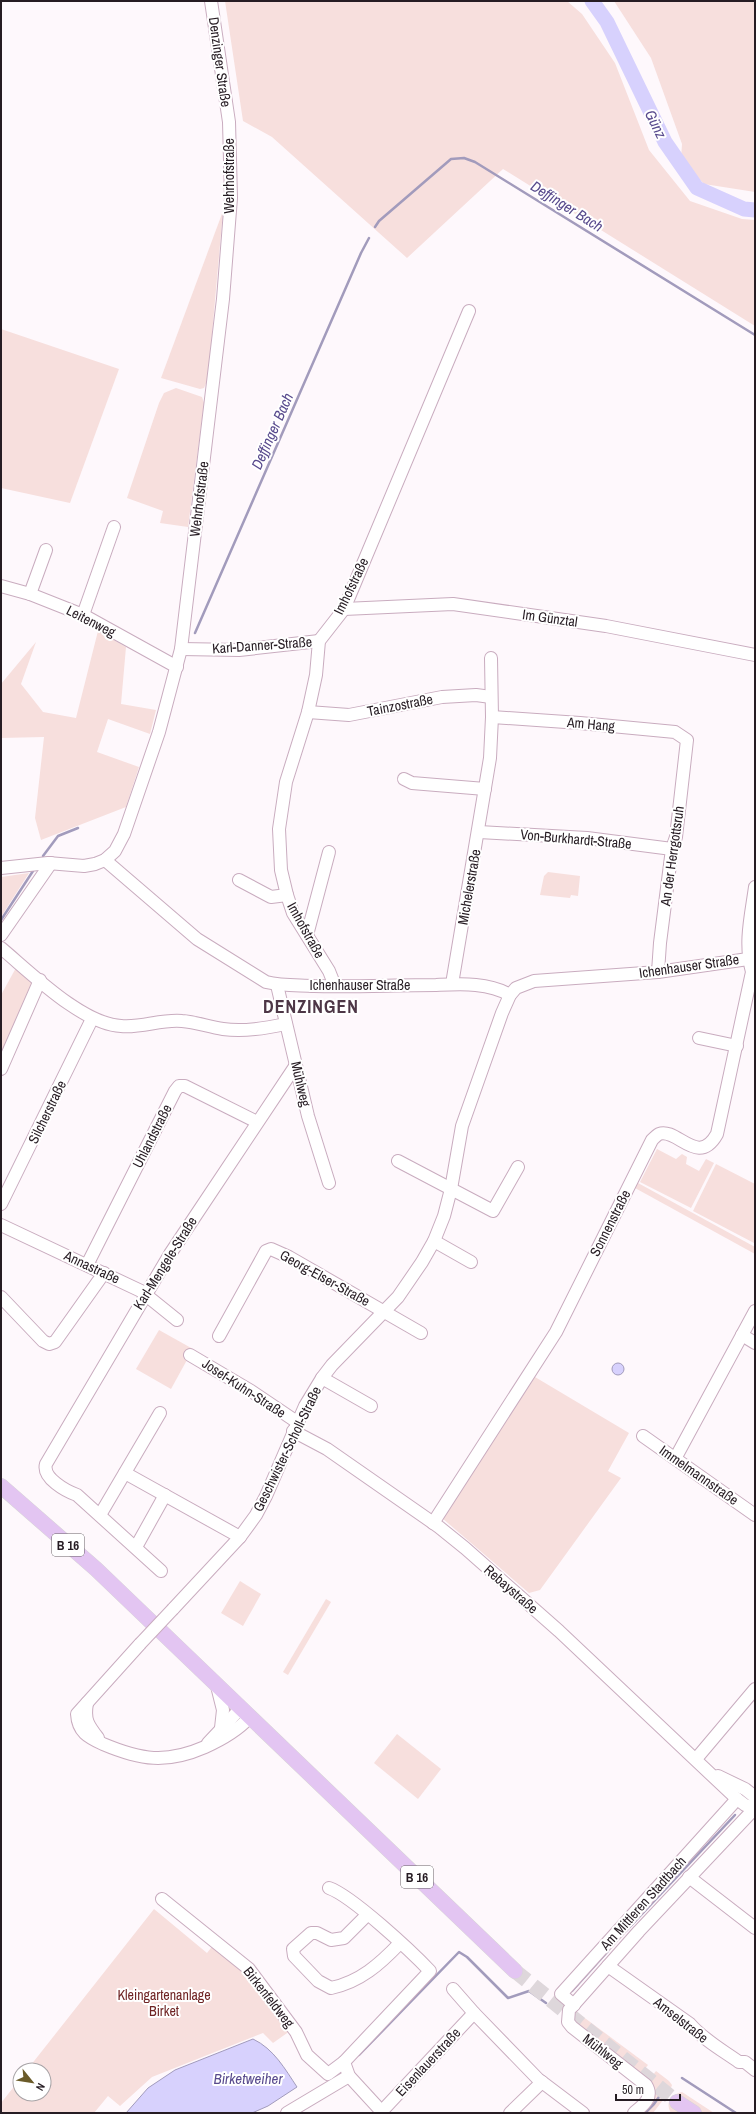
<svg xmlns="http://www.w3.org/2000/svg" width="756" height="2114" viewBox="0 0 756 2114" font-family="'Archivo Narrow',sans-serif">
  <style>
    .green { fill: #f7dfdd }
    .water { fill: #d7d1fd; stroke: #a29bbc }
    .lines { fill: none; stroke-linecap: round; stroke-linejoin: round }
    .stream { stroke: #a29bbc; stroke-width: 2.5 }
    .river { stroke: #d7d1fd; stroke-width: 15 }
    .major-tunnel { stroke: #ded7db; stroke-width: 15; stroke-dasharray: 15 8; stroke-linecap: butt }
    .minor-casing { stroke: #c9acbf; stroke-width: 14 }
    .major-casing { stroke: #d8d6d7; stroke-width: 16 }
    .minor { stroke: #fff; stroke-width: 12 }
    .major { stroke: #e3c5f2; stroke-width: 15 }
    .minor-bridge-casing { stroke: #c9acbf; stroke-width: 14; stroke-linecap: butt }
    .minor-bridge { stroke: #fff; stroke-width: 12 }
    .labels { text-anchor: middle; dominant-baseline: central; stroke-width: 4; stroke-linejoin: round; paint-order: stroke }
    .shield { fill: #fff; stroke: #676065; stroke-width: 1 }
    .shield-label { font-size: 13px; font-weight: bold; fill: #261c23 }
    .street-label { font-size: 14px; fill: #261c23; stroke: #fff }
    .park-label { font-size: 14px; fill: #6f2424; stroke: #fff }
    .water-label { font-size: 15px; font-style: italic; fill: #584a8d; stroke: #fff }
    .district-label { font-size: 18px; font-weight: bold; letter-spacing: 1px; fill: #4d3646; stroke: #fff }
  </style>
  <rect width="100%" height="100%" fill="#fef8fc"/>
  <g class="green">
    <path d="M225 1H567L582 14 615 63 649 150 690 201 742 219 755 220V326L503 169 407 258 272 137 243 121Z"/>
    <path d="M614 1H755V192L704 184 681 159 682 144 651 58Z"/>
    <path d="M223 211 208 379 204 388 200 389 161 378Z"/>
    <path d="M1 329 119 369 70 503 1 488Z"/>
    <path d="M176 388 202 397 204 403 188 527 160 523 163 511 127 498 159 403 164 393Z"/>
    <path d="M98 631 126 647 121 704 156 710 150 734 108 719 97 752 139 767 126 807 41 840 35 818 44 737 1 738V684L36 642 21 684 43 712 76 718Z"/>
    <path d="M548 872 580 876 578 896 571 895 570 898 540 895 544 876Z"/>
    <path d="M29 873 1 917V877Z"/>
    <path d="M17 966 32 980 34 985 1 1057V995Z"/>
    <path d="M657 1149 676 1159 682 1154 687 1157 686 1164 699 1171 706 1159 714 1163 691 1208 640 1182Z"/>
    <path d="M716 1164 755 1184 754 1243 693 1211Z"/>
    <path d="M638 1183 755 1247V1254L635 1188Z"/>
    <path d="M159 1330 193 1349 171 1389 136 1369Z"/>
    <path d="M535 1377 629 1433 608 1471 621 1478 540 1590 529 1593 442 1518Z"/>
    <path d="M240 1581 261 1594 243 1626 221 1613Z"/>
    <path d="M326 1599 331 1602 288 1675 283 1672Z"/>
    <path d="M397 1734 441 1769 418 1799 374 1763Z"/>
    <path d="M154 1909 207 1953 214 1944 246 1970 290 2031 273 2043 263 2033 152 2077 120 2106 108 2096 94 2113H1V2103L20 2079V2094H44V2070H27Z"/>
    <path d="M574 2010 648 2065 640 2075 572 2020Z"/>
    <path d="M656 2071 669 2081 672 2085 670 2091 653 2113H641L646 2108 644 2078 647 2074 653 2075Z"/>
    <path d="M682 2092 714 2113H700L675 2106 679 2113H671C665 2102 671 2095 682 2092Z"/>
  </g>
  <g class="water">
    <circle cx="618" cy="1369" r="6"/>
    <path d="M253 2039C274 2049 285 2069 297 2087L268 2106 252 2113H126L148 2088 175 2070Z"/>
  </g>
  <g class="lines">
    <g class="stream">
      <path d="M375 227 379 221 451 159 464 158 475 162 755 335"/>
      <path d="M195 633 361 253 369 238"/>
      <path d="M43 856 58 836 78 828"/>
      <path d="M1 920 33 871"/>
      <path d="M626 1931 735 1815"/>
      <path d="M572 1991 608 1951"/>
      <path d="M552 2008 555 2010 560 2004"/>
      <path d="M359 2055 459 1952 467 1957 508 1998 529 1991 546 2003"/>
      <path d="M682 2078 736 2113"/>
      <path d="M645 2113 654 2104 666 2087"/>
    </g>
    <path class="river" d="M592 1 607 22 665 142 697 188 744 209 755 210"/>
    <path class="major-tunnel" d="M515 1971 677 2102"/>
    <g class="minor-casing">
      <g id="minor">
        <path d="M1 586 30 594 83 615 177 667"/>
        <path d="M30 594 46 550"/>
        <path d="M344 609 453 604 606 626 755 655"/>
        <path d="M83 615 114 527"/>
        <path d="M181 649 239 650 319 641"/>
        <path d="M308 712 349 715 442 697 476 695 491 697"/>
        <path d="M492 717 580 723 675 732 687 740 676 837 672 849 660 943 658 972"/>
        <path d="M404 779 412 783 485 789"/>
        <path d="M479 832 587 838 672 849"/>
        <path d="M105 860 197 939 266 982C282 986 298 985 314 986 355 987 395 985 436 985 460 984 488 982 510 995"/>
        <path d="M1 868 48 863 84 866 95 864 105 860 115 851 124 834 159 732 181 649 223 299 231 198 229 122 211 1"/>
        <path d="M239 880 271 897 287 895"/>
        <path d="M1 935 51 863"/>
        <path d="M307 935 329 852"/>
        <path d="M1 948C31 973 82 1024 121 1026 142 1028 161 1019 182 1021 196 1022 209 1027 223 1029 244 1032 266 1028 286 1024"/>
        <path d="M452 984 490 758 492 717 491 658"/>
        <path d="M277 985 308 1116 329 1183"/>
        <path d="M335 986 329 971 293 913 287 895 281 870 279 829 286 782 308 712 316 675 319 641 344 609 469 311"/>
        <path d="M699 1038 737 1046"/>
        <path d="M1 1069 40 980"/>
        <path d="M398 1161 493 1211 518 1167"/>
        <path d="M1 1204 92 1019"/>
        <path d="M1 1225 141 1291 177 1320"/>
        <path d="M434 1241 471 1262"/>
        <path d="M87 1265 175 1091 179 1086H185L257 1122"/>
        <path d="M1 1297 43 1341 49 1344 55 1342 104 1273"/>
        <path d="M742 1335 755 1343"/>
        <path d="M219 1336 266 1251 271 1249 289 1257 421 1333"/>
        <path d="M190 1355 251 1391 297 1422"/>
        <path d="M322 1378 371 1406"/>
        <path d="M293 1431 327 1449 439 1527 465 1548 559 1631 737 1799 745 1805 755 1808"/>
        <path d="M643 1436 755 1515"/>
        <path d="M676 1457 755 1311"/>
        <path d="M125 1473 240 1537"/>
        <path d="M100 1515 160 1413"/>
        <path d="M433 1523 556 1332 652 1140C654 1138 657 1135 659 1134 677 1127 698 1168 717 1134L752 972C744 943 751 916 755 887"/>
        <path d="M136 1547 165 1495"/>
        <path d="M161 1571 77 1495C66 1491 42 1478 46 1464L170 1254 296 1065"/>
        <path d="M173 1609 240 1537 256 1515 266 1496 305 1406 322 1378 332 1365 398 1297 422 1262 434 1241 444 1216 451 1189 462 1126 502 1013 510 995 516 988 534 981 658 972 755 958"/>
        <path d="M140 1644 77 1714C78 1732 88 1737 103 1744 141 1760 166 1764 205 1747 223 1739 237 1731 250 1717"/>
        <path d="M217 1686 223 1710 221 1728"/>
        <path d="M87 1703C84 1720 88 1725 98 1738"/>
        <path d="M208 1743 241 1708"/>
        <path d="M696 1759 755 1689"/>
        <path d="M718 1776 745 1789 755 1797"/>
        <path d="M689 1877 755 1928"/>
        <path d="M329 1888C352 1896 412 1952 430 1971L344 2062 349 2076 383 2113"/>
        <path d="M162 1899 249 1969 296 2032 307 2055 328 2074 344 2062"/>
        <path d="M367 1915 344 1938 331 1940 317 1933H311L293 1949 294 1956 318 1981 331 1988C360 1982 380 1964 400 1943"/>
        <path d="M608 1966 690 2024C704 2040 722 2050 739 2062H745L755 2070"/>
        <path d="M453 1989 474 2013 538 2079 583 2113"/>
        <path d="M574 2005 561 1994 737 1799"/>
        <path d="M382 2111 474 2013"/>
        <path d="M287 2113 349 2076"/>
        <path d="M510 2113 542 2082"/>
        <path d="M634 2113C643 2105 654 2098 646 2085L572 2027 568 2022 569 2010 639 1931 755 1808"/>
      </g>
    </g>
    <g class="major-casing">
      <g id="major">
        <path d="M1 1486 96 1569 515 1971"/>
        <path d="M677 2102 694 2113"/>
      </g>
    </g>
    <use href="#minor" class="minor"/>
    <use href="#major" class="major"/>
    <g class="minor-bridge-casing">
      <path id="minor-bridge" d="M140 1644 173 1609"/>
    </g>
    <use href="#minor-bridge" class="minor-bridge"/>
  </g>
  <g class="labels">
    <g class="shield">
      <rect x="52" y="1534" width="32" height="22" rx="3"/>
      <rect x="401" y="1866" width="32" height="22" rx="3"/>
    </g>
    <g class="shield-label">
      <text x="68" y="1545">B 16</text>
      <text x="417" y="1877">B 16</text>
    </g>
    <g class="street-label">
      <text transform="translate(220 62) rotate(82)">Denzinger Straße</text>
      <text transform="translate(229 176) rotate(-90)">Wehrhofstraße</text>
      <text transform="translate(199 499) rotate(-83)">Wehrhofstraße</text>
      <text transform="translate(351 586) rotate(-64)">Imhofstraße</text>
      <text transform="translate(550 618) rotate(8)">Im Günztal</text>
      <text transform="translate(91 621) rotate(27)">Leitenweg</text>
      <text transform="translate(262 645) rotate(-4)">Karl-Danner-Straße</text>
      <text transform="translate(400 705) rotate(-11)">Tainzostraße</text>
      <text transform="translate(591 724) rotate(5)">Am Hang</text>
      <text transform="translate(576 839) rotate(5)">Von-Burkhardt-Straße</text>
      <text transform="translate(672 856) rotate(-82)">An der Herrgottsruh</text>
      <text transform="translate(469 887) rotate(-80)">Michelerstraße</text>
      <text transform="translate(306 930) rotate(61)">Imhofstraße</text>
      <text transform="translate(689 966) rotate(-8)">Ichenhauser Straße</text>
      <text x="360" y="985">Ichenhauser Straße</text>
      <text transform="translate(301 1084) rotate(77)">Mühlweg</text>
      <text transform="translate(47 1112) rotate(-64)">Silcherstraße</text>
      <text transform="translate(152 1136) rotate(-63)">Uhlandstraße</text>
      <text transform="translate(610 1223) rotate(-63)">Sonnenstraße</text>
      <text transform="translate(165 1263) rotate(-58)">Karl-Mengele-Straße</text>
      <text transform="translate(92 1267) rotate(25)">Annastraße</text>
      <text transform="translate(325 1278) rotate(29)">Georg-Elser-Straße</text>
      <text transform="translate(244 1388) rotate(33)">Josef-Kuhn-Straße</text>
      <text transform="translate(287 1449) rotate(-64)">Geschwister-Scholl-Straße</text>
      <text transform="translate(699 1475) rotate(35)">Immelmannstraße</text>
      <text transform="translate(511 1589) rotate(41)">Rebaystraße</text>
      <text transform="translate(643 1903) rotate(-48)">Am Mittleren Stadtbach</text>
      <text transform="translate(269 1997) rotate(52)">Birkenfeldweg</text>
      <text transform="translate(681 2020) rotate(38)">Amselstraße</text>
      <text transform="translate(603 2051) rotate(38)">Mühlweg</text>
      <text transform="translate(428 2062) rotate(-47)">Eisenlauerstraße</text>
    </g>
    <g class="park-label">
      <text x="164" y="1995">Kleingartenanlage<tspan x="164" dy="16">Birket</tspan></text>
    </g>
    <g class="water-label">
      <text transform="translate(656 124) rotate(64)">Günz</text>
      <text transform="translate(567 206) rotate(32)">Deffinger Bach</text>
      <text transform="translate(272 431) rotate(-66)">Deffinger Bach</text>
      <text x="248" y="2078">Birketweiher</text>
    </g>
    <g class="district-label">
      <text x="311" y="1006">DENZINGEN</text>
    </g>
  </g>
  <rect width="756" height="2114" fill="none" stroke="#261c23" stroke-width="4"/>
  <g transform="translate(32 2082) rotate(120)"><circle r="19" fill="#ffffff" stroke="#a8a4a7"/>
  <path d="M0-3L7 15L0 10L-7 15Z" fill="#6a5b29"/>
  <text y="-6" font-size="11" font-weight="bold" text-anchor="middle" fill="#261c23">N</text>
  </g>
  <path d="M616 2094v6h64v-6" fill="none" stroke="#261c23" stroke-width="2"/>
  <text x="622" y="2094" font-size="12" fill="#261c23" stroke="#ffffff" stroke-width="3" paint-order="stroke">50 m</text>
</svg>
